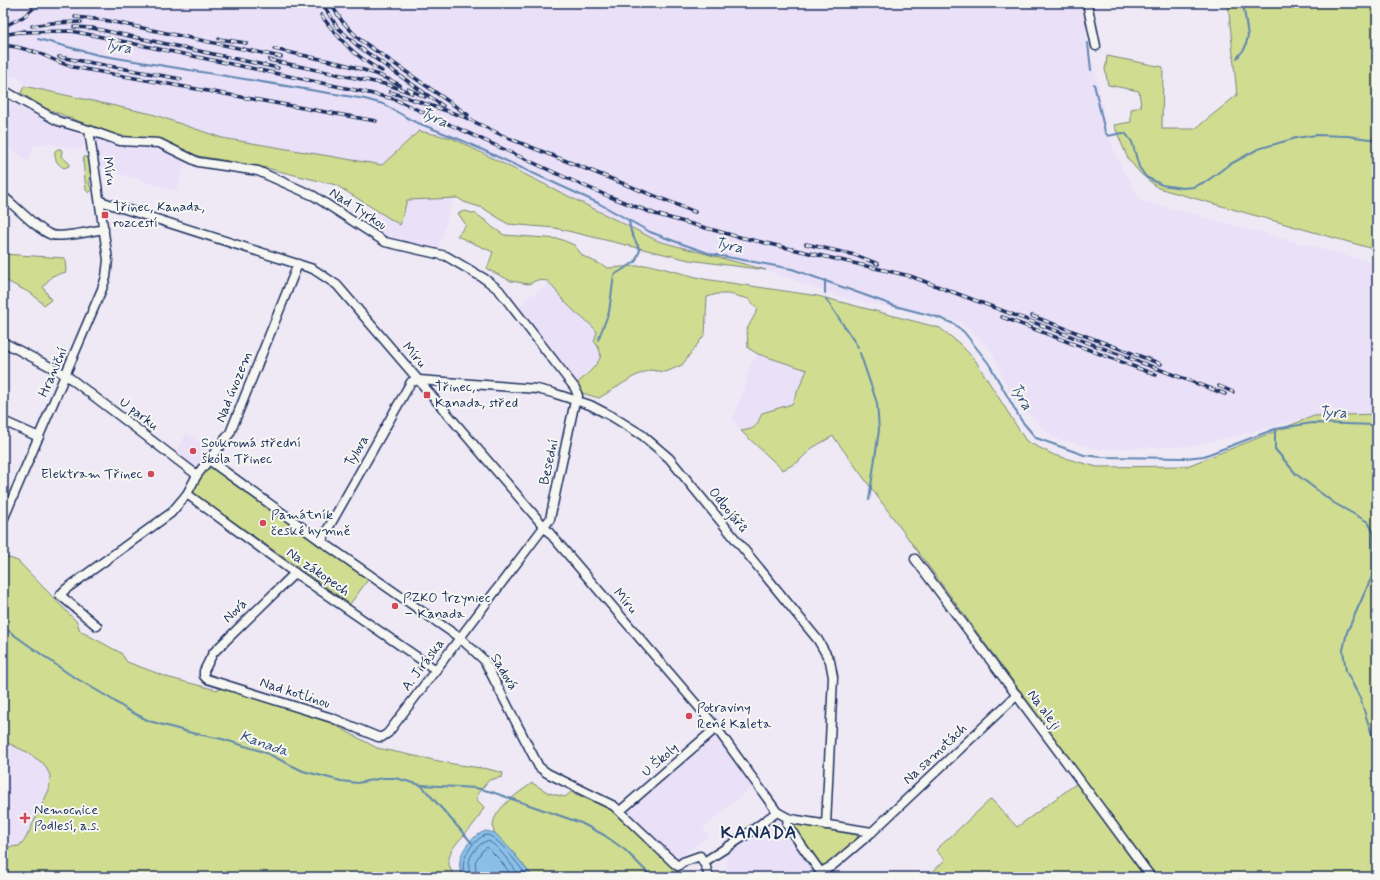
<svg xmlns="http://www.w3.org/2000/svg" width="1380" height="880" viewBox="0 0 1380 880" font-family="Mynerve,sans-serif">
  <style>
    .built { fill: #eae0f8 }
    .green { fill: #d0dd90; stroke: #768677 }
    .water { fill: #8ac0e8; stroke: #5e86b1 }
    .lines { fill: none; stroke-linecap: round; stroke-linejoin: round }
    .shore { stroke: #476995; stroke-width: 1 }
    .stream { stroke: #5e86b1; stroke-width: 2 }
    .minor-casing { stroke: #1b2f5e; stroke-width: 11 }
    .minor { stroke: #f6f6f2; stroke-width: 8 }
    .rail-casing { stroke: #1b2f5e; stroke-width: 3.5 }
    .rail { stroke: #f6f6f2; stroke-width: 2; stroke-dasharray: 6; stroke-linecap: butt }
    .poi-dot { fill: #d1495b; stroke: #f6f6f2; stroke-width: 1.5 }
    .labels { text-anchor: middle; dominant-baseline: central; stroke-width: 4; stroke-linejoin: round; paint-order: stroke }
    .street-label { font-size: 14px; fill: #1b2f5e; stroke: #f6f6f2 }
    .poi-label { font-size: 14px; fill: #1b2f5e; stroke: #f6f6f2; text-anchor: start }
    .water-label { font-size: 15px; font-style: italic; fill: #375380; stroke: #f6f6f2 }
    .district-label { font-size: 18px; font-weight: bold; letter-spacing: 1px; fill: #1b2f5e; stroke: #f6f6f2 }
  </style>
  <rect width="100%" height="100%" fill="#efe9f6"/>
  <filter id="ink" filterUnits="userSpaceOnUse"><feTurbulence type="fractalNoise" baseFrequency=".025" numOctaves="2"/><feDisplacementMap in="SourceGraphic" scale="8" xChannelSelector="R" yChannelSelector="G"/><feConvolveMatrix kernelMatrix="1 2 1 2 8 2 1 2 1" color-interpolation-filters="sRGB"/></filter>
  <g filter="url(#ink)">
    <g class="built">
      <path d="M3 3H1082L1089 49 1098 84 1109 139 1121 166 1140 200 1377 264V414L1314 416 1193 446 1098 449 1054 438 1011 397 992 351 961 322 837 296 766 270 658 241 452 138 419 131 382 165 222 138 152 114 24 86 19 78 3 74Z"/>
      <path d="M12 103 69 131 84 136 86 144 81 149 43 143 41 146 34 144 28 163 3 140V132Z"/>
      <path d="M96 136 125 147 152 148 186 161 176 191 100 168 95 139Z"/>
      <path d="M453 198 438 250 389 239 367 228 378 211 400 224 407 200Z"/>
      <path d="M550 283 572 309 584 320 592 324 597 332 595 341 600 351V358L582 379 576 384 518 308 530 298 529 296 531 295 533 296Z"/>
      <path d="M758 354 807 370 792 404 762 413 757 425 753 429 741 431 733 419 746 382V378L750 366Z"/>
      <path d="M187 433 211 450 197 469 175 453Z"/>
      <path d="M3 732 71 760 23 877H3Z"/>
      <path d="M712 734 715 735 752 787 703 828 709 836 675 861 627 814 628 807Z"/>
      <path d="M777 816 820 877H727L726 861 728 854Z"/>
    </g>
    <g class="green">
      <path d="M1228 3H1377V250L1158 188 1141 174 1128 159 1114 125 1131 122V109L1141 107 1139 91 1108 85 1105 69 1106 65 1107 56 1163 67 1162 129H1195L1237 95Z"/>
      <path d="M24 86 152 114 222 138 382 165 419 131 452 138 658 241 766 270 689 260 555 228 508 224 483 208 464 202 458 198 407 200 400 225 336 185 258 166 198 156 160 139 119 137 45 108 21 93Z"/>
      <path d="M58 149H61L62 152 61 156 69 163V166L64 168C57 164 54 159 55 151Z"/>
      <path d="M84 157H87L89 158 92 176 89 181 91 191 89 193 86 190 83 161Z"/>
      <path d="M465 211 476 214 486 221 492 227 504 235 560 239 574 245 583 256 608 268 650 265 704 279 818 296 940 328 960 344 975 360 1026 441 1054 455 1097 467 1187 466 1314 416 1377 414V657L1376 659 1377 662V877H927L945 860 936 850 991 799 1017 827 1084 778 833 436 812 448 798 462 783 470 741 431C756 429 756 427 762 413L792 404 807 370 758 354 748 348 747 329 758 309 749 299 729 294H717L707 297 705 334 682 365 666 372 650 370 635 376 599 398 582 393 576 384C582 380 598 364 600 358 602 352 597 345 594 341L597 332C591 323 581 318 573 310 564 302 556 291 548 281L537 280 529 284 511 281 487 269 493 252 457 236 466 225 458 213Z"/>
      <path d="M3 254 65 258 66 272 52 276 43 287 51 300 44 305 32 294 3 279Z"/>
      <path d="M211 464 370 577 350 604 191 492Z"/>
      <path d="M3 556 18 561 77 622 80 631 121 653 127 662 170 678 217 690 223 688 331 723 377 748 453 764 488 769 503 773 502 777 489 780 478 793 477 800 484 807C481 813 477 820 473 825 460 841 437 856 456 877H3V845L8 847 19 846 26 838 49 790 50 775 44 764 27 752 3 741Z"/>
      <path d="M532 783 549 793 565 797 571 792 610 809 678 872 685 877H533C525 868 519 859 511 850 506 845 497 839 494 832 487 812 519 793 532 783Z"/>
      <path d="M797 824 857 835 859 841 831 864 820 865 794 829Z"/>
    </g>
    <path class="water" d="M486 831 495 833 511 850 533 877H463C452 860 469 836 486 831Z"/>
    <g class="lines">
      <g class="shore">
        <path d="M465 877C465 873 463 869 463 865 464 857 469 849 474 843 478 840 482 835 487 835 498 836 520 868 528 877"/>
        <path d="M471 877C470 873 468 868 469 864 469 855 479 843 487 841 497 843 513 868 521 877"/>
        <path d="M477 877 475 862 482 851 487 847 500 860 513 877"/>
      </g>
      <g class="stream">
        <path d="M38 39 98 55 365 99 383 104 413 121 461 140 598 203 650 232 674 241 711 254 792 269 895 306 937 317 954 324 964 332 989 364 1021 420 1036 438 1084 455 1101 457 1185 458 1204 456 1275 429 1312 423 1377 425"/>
        <path d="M1088 43 1091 70"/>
        <path d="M1237 58 1245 48 1248 36 1243 3"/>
        <path d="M1094 84 1105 132 1108 136 1122 133 1126 134 1132 142 1139 167 1146 177 1162 185 1182 188 1193 187 1207 181 1227 166 1258 149 1296 138 1316 135 1347 136 1377 140"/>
        <path d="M825 280V293"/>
        <path d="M826 299 858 347"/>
        <path d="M598 340 609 312 614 275 635 262 640 250 631 232 629 221"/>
        <path d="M860 353 877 403 879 430 869 500"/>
        <path d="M1275 429V449L1296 474 1334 503 1368 522 1374 533V572L1347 632 1343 650 1346 671 1360 698 1373 738 1377 744"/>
        <path d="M3 627 69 674 108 697 126 709 149 721 192 733 222 739 264 752 303 771 341 781 357 783 383 778H395L421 785 472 843"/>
        <path d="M421 785 476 788 492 792 581 823 604 835 625 850 652 877"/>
      </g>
      <g class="minor-casing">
        <g id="minor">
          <path d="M1087 3 1096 46"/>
          <path d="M3 90 58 121 89 130 108 260 106 277 102 289 3 520"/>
          <path d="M89 130 120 141 159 143 198 162 258 171 314 196 385 242 446 256 485 279 499 290 575 388 578 396 575 401 550 519 388 733 382 737H378L332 718 207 679 204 676V671L213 653 295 573"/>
          <path d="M3 196C14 205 40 232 52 235 61 238 93 231 104 229"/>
          <path d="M100 201 313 269 337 285 715 726 777 812 788 818 797 820 872 832"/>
          <path d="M3 342 66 375 197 475"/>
          <path d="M3 421 39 437"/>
          <path d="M209 460 321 541 460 638 484 660 539 767 547 773 614 806 674 863 678 866 683 862 700 856 706 867 709 877"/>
          <path d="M187 494 295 573 436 670"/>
          <path d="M321 541 411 382 419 380 537 389 553 393 590 405 613 417 642 435 669 458 818 640 830 661 833 677 826 825"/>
          <path d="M915 559 1073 771 1151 877"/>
          <path d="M97 626 60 595 66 589 171 513 187 494 197 475 230 433 298 264"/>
          <path d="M620 811 716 728"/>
          <path d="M788 818 787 825 824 877"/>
          <path d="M704 862 743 837 777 812"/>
          <path d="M821 872 832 866 872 832 1017 695"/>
        </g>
      </g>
      <use href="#minor" class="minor"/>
      <g class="rail-casing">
        <g id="rail">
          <path d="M322 3 337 27 359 47 443 106"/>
          <path d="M330 3 342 21 359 39 468 115"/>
          <path d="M3 9 9 3"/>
          <path d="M321 15C339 39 355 57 382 71"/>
          <path d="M75 17 104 20 281 57"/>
          <path d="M32 26 51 23 81 22"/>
          <path d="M3 27 23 17 40 3"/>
          <path d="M74 27 92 28 278 68"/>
          <path d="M20 32 71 31 102 37 360 91 394 99 573 181 608 196 655 214 735 236 910 276 1225 394"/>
          <path d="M3 35 25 31"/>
          <path d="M219 39 246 43"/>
          <path d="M3 45 17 47 39 53"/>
          <path d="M274 49C316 59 361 64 400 85"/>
          <path d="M34 51 59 62 73 67 376 121"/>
          <path d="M59 57 181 79"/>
          <path d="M269 60 389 85 412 93"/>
          <path d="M408 89 425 97"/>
          <path d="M390 92 462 116 508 138 695 212"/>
          <path d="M806 244 855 255 878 264"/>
          <path d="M1032 316 1161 364"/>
          <path d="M1002 317 1156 375"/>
          <path d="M1219 386 1233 392"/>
        </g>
      </g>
      <use href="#rail" class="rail"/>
    </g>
  </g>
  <g class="poi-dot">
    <rect x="101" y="211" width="8" height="8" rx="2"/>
    <rect x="423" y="391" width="8" height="8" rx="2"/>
    <circle cx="193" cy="451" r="4"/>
    <circle cx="151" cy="474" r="4"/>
    <circle cx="263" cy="523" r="4"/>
    <circle cx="395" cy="606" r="4"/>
    <circle cx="689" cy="716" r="4"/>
    <path d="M23 812h4v4h4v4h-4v4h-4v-4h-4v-4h4z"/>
  </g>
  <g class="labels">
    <g class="street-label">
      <text transform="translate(109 171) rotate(82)">Míru</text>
      <text transform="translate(358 209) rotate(33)">Nad Tyrkou</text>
      <text transform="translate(414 355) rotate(49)">Míru</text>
      <text transform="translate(53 372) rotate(-67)">Hraniční</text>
      <text transform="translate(234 387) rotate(-68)">Nad úvozem</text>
      <text transform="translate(139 414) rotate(37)">U parku</text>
      <text transform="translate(357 451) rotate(-60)">Tylova</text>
      <text transform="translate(549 462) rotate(-78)">Besední</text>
      <text transform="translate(728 510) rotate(51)">Odbojářů</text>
      <text transform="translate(318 572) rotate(35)">Na zákopech</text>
      <text transform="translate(625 601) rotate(49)">Míru</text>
      <text transform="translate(235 611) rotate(-44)">Nová</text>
      <text transform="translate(423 665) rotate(-53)">A. Jiráska</text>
      <text transform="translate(504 672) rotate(59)">Sadová</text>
      <text transform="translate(295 693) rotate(18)">Nad kotlinou</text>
      <text transform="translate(1044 710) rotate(53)">Na aleji</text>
      <text transform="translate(935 754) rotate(-43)">Na samotách</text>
      <text transform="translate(660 760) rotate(-41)">U Školy</text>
    </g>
    <g class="poi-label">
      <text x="113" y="207">Třinec, Kanada,<tspan x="113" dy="16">rozcestí</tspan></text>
      <text x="435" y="387">Třinec,<tspan x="435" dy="16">Kanada, střed</tspan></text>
      <text x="201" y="443">Soukromá střední<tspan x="201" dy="16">škola Třinec</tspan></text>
      <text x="143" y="474" text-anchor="end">Elektram Třinec</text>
      <text x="271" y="515">Památník<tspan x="271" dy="16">české hymně</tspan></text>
      <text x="403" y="598">PZKO Trzyniec<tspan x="403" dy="16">– Kanada</tspan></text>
      <text x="697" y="708">Potraviny<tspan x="697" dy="16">René Kaleta</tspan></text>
      <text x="34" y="810">Nemocnice<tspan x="34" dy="16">Podlesí, a.s.</tspan></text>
    </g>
    <g class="water-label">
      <text transform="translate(118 47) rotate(10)">Tyra</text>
      <text transform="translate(434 118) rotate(24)">Tyra</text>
      <text transform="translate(729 246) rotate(12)">Tyra</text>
      <text transform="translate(1021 397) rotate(60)">Tyra</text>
      <text transform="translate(1333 413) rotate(2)">Tyra</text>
      <text transform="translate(264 744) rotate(20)">Kanada</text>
    </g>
    <g class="district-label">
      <text x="759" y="833">KANADA</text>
    </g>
  </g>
  <rect width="1380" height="880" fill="none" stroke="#f6f6f2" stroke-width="16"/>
  <rect x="8" y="8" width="1364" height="864" fill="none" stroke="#1b2f5e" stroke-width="1.5" filter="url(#ink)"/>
</svg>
